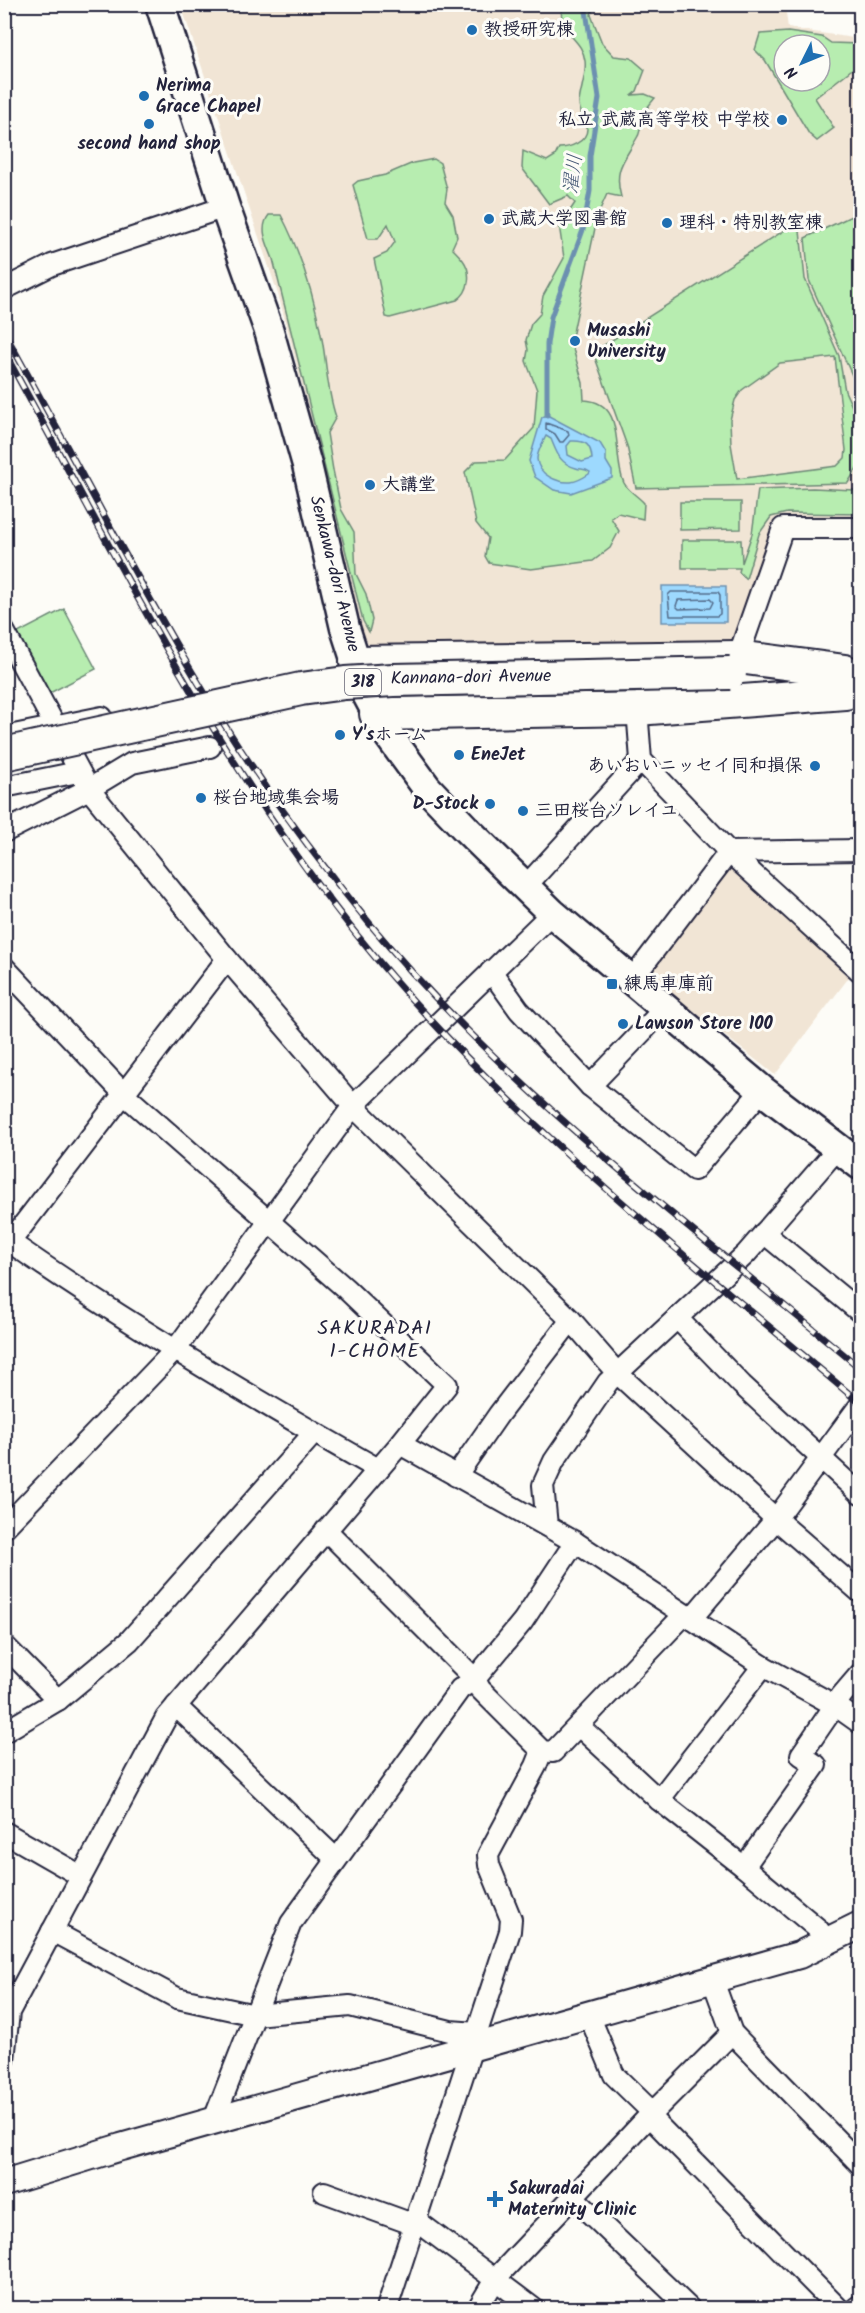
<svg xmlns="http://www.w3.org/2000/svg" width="865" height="2313" viewBox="0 0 865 2313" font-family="Kalam,'Klee One',sans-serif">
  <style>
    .built { fill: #f1e5d5; fill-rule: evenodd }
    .green { fill: #b7edb0; stroke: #6c8876; stroke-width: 1.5; fill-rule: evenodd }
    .water { fill: #9dd9fe; stroke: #6c90b0; stroke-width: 1.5; fill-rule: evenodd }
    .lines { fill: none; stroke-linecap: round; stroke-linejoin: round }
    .shore { stroke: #536b89; stroke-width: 1.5 }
    .stream { stroke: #6c90b0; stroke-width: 5 }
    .minor-casing { stroke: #22223b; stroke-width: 24 }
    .tertiary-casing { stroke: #22223b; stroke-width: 30 }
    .secondary-casing { stroke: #22223b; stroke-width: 33 }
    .primary-casing { stroke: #22223b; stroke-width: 36 }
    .minor { stroke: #fdfcf7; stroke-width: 20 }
    .tertiary { stroke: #fdfcf7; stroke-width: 26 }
    .secondary { stroke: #fdfcf7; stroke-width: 28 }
    .primary { stroke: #fdfcf7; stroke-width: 32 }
    .rail-casing { stroke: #22223b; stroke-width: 7 }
    .rail { stroke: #fdfcf7; stroke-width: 4.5; stroke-dasharray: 14; stroke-linecap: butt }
    .primary-bridge-casing { stroke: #22223b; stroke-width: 36; stroke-linecap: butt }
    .primary-bridge { stroke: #fdfcf7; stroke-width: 32 }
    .poi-dot { fill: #1f6fb2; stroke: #fdfcf7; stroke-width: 2 }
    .labels { text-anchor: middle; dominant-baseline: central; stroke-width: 6; stroke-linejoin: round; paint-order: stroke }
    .shield { fill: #fdfcf7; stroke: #646373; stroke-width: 1.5 }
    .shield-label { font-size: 16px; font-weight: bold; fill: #22223b }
    .poi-label { font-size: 18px; font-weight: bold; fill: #22223b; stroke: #fdfcf7; text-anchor: start }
    .street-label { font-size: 18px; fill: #22223b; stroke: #fdfcf7 }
    .water-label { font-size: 20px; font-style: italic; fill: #475976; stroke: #fdfcf7 }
    .neighbourhood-label { font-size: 20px; letter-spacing: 1.5px; fill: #22223b; stroke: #fdfcf7 }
  </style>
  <rect width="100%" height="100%" fill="#fdfcf7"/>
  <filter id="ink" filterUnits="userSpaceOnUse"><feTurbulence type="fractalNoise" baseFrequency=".0167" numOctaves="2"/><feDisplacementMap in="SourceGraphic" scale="12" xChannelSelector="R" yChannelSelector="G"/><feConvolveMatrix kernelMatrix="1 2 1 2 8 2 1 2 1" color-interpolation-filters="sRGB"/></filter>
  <g filter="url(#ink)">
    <g class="built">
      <path d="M181 5H785L788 28 860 39V520H777L734 645 381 654 368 644 361 629 303 388 278 294ZM784 45H820V81H784Z"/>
      <path d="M736 864 853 972 775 1075 645 973 727 865Z"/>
    </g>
    <g class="green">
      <path d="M562 5H594L591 15 602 43 614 56 631 58 645 70 637 91 632 95 645 94 655 98C650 104 644 110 642 118 640 123 641 131 638 136 625 160 613 168 621 197L607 194 598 214 571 342 583 383 584 400C628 402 611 455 624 483 628 491 638 496 644 503L643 519 618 513 611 518 619 531 610 548 593 561 531 569 489 563 485 556 488 538 476 523 465 472 476 461 505 460 534 428 537 390 526 361 528 350 526 340 531 324 540 314 543 296 564 258 558 218 567 215 575 203 568 196 549 204 522 168 523 151 547 161 555 156 559 148C569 148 587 142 587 129 586 121 579 112 579 103 580 90 587 74 585 61 582 36 557 36 562 5Z"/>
      <path d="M788 32 822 37 831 43 860 44V63L815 98 834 128 817 141 809 134 765 60 755 50 760 34ZM784 45H820V81H784Z"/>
      <path d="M434 159 440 163 447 189 445 202 453 215 457 237 452 248C456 252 460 256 463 260 472 272 470 292 457 300L390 318 386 317 374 259 387 253 395 242 388 224 378 239H368L353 185 358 181 385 175 413 163Z"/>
      <path d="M860 212V393L809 280 805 238Z"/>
      <path d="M269 215H281C301 253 314 296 322 339 327 366 327 391 336 417L327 433 333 470 341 509 354 532 356 574 366 594 372 620 369 632 363 621 273 259C268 245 258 229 269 215Z"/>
      <path d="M799 221 805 279 839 356 845 391 860 424V463L848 483 636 488 627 446 593 352ZM835 357 846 450 845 458 837 466 737 479 731 444 730 420 735 400 742 390 780 363Z"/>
      <path d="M860 486V514L787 513 771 517 759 534 746 579 739 572 740 568H682V540H741L742 563 752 534 758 490 813 488 854 490Z"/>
      <path d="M680 502H741V529L680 530Z"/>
      <path d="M64 609 96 669 46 695 14 635Z"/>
    </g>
    <g class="water">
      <path d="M547 415 600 443 606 453V461L612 471V478L571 493 554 490 535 477 529 461 542 417ZM546 436 551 439C557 453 559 463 576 468 581 470 584 468 590 472L589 474C583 478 578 481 571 482 558 483 538 475 537 459 537 452 543 442 546 436ZM571 441C586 440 591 445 592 459L582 462 568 455 567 446Z"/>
      <rect x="662" y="586" width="64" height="36"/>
    </g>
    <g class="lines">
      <g class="shore">
        <path d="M546 423 568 431 569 435 563 442H560L555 434 546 429Z"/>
        <path d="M671 592H718L720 595V614L717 616H670L668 595Z"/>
        <path d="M710 599 713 602 710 608 679 609 676 606 678 600Z"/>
      </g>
      <path class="stream" d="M547 415V344L551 317 583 230 590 191V156L599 98 585 4"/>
      <g class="minor-casing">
        <g id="minor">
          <path d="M4 289 52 265 225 207"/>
          <path d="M4 631 89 789 227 959 353 1106 571 1320 617 1373 776 1519 860 1592"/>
          <path d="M738 657 783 528H860"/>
          <path d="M637 709 641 760 729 852 860 971"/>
          <path d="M4 737 102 717"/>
          <path d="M4 787 78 772"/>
          <path d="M4 832 89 789 132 763 210 747"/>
          <path d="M525 887 641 760"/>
          <path d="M4 967 125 1095 345 1288 447 1385 400 1444 166 1718 9 2012 4 2060"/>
          <path d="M491 971 519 1010 590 1086 694 1170 762 1090"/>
          <path d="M631 981 729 852 860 850"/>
          <path d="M590 1086 664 1009"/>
          <path d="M764 1233 860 1312"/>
          <path d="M4 1238C124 1322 251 1397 378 1469"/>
          <path d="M10 1242 227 959"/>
          <path d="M677 1318 742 1385 860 1494"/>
          <path d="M400 1444 575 1542 763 1666 836 1706 860 1723"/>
          <path d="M456 1476 499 1414 571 1320"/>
          <path d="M547 1526 543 1485 554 1461 608 1382 746 1254 838 1148"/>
          <path d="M4 1528 176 1349 353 1106 552 913"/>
          <path d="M326 1530 475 1679 480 1689 542 1751 553 1752 684 1615"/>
          <path d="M691 1619 776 1519 860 1405"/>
          <path d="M4 1645 58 1700"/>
          <path d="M176 1706 336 1859"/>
          <path d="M579 1726 659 1800 744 1867 818 1929 828 1943"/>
          <path d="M4 1732 58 1700 129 1641 314 1433"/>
          <path d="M659 1800 763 1666"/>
          <path d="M4 1832 81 1876"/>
          <path d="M744 1867 816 1765 801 1755 842 1695 860 1674"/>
          <path d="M52 1931 177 1998 255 2015 350 2006 450 2031 477 2033"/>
          <path d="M713 1981 732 2033 860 2164"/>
          <path d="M589 2015 614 2075 652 2112"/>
          <path d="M649 2116 838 2308"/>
          <path d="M213 2122 291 1923 460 1689 475 1679 523 1621 575 1542"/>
          <path d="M324 2192 415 2225"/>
          <path d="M572 2196 689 2308"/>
          <path d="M417 2221 533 2308"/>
          <path d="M387 2308 510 1931 511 1919 489 1865 488 1855 536 1766 542 1751"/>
          <path d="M478 2308 496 2278 649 2116 732 2033"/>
          <path d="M856 2308 860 2305"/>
        </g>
      </g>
      <g class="tertiary-casing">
        <path id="tertiary" d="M4 2183 121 2147 799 1955 860 1925"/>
      </g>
      <g class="secondary-casing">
        <path id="secondary" d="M160 4 225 207 269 331 307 465 345 628 356 662 365 691 389 736 427 788 466 829 552 913 762 1090 860 1165"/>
      </g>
      <g class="primary-casing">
        <g id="primary">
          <path d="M356 662 738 657 845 671"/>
          <path d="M376 714 637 709 845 693"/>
        </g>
      </g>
      <use href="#minor" class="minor"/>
      <use href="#tertiary" class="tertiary"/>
      <use href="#secondary" class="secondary"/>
      <use href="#primary" class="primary"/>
      <g class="rail-casing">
        <g id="rail">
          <path d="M4 332C66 443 124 557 189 667 242 757 303 843 370 924 511 1094 691 1227 860 1368"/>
          <path d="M4 352C122 566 230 791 392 977 531 1137 699 1266 860 1403"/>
        </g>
      </g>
      <use href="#rail" class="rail"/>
      <g class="primary-bridge-casing">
        <path id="primary-bridge" d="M4 754 301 689 345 683 393 680 730 673"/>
      </g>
      <use href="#primary-bridge" class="primary-bridge"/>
    </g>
  </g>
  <g class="poi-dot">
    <circle cx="472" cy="30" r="6"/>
    <circle cx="144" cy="96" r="6"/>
    <circle cx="782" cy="120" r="6"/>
    <circle cx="149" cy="124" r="6"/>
    <circle cx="489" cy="219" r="6"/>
    <circle cx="667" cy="223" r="6"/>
    <circle cx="575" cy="341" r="6"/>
    <circle cx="370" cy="485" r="6"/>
    <circle cx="340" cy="735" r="6"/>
    <circle cx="459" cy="755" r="6"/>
    <circle cx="815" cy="766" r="6"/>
    <circle cx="201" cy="798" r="6"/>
    <circle cx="490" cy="804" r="6"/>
    <circle cx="523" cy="811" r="6"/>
    <rect x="606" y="978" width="12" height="12" rx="3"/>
    <circle cx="623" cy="1024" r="6"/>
    <path d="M492 2190h6v6h6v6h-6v6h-6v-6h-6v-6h6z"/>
  </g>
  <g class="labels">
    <rect class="shield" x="345" y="669" width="36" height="26" rx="4.5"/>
    <g class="shield-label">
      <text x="363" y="682">318</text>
    </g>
    <g class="poi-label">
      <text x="484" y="30">教授研究棟</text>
      <text x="156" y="86">Nerima<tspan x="156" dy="21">Grace Chapel</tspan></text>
      <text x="770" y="120" text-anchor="end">私立 武蔵高等学校 中学校</text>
      <text x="149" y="144" text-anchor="middle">second hand shop</text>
      <text x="501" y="219">武蔵大学図書館</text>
      <text x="679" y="223">理科・特別教室棟</text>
      <text x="587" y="331">Musashi<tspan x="587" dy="21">University</tspan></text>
      <text x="382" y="485">大講堂</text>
      <text x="352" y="735">Y'sホーム</text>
      <text x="471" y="755">EneJet</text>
      <text x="803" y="766" text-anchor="end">あいおいニッセイ同和損保</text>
      <text x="213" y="798">桜台地域集会場</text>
      <text x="478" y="804" text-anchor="end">D-Stock</text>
      <text x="535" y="811">三田桜台ソレイユ</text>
      <text x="624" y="984">練馬車庫前</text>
      <text x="635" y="1024">Lawson Store 100</text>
      <text x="508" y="2189">Sakuradai<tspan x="508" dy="21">Maternity Clinic</tspan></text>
    </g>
    <g class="street-label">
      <text transform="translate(334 574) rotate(76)">Senkawa-dori Avenue</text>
      <text transform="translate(471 678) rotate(-1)">Kannana-dori Avenue</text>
    </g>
    <g class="water-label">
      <text transform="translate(574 174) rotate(-83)">濯川</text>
    </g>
    <g class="neighbourhood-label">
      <text x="375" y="1329">SAKURADAI<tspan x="375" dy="23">1-CHOME</tspan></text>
    </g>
  </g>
  <rect width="865" height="2313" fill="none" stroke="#fdfcf7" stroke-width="24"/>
  <rect x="12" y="12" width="841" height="2289" fill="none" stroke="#22223b" stroke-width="2" filter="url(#ink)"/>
  <g transform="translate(802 63) rotate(227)"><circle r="28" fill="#fdfcf7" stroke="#a5a5ac" stroke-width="1.5"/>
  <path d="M0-4.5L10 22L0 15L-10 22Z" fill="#1f6fb2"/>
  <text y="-9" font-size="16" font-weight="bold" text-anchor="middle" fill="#22223b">N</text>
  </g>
</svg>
